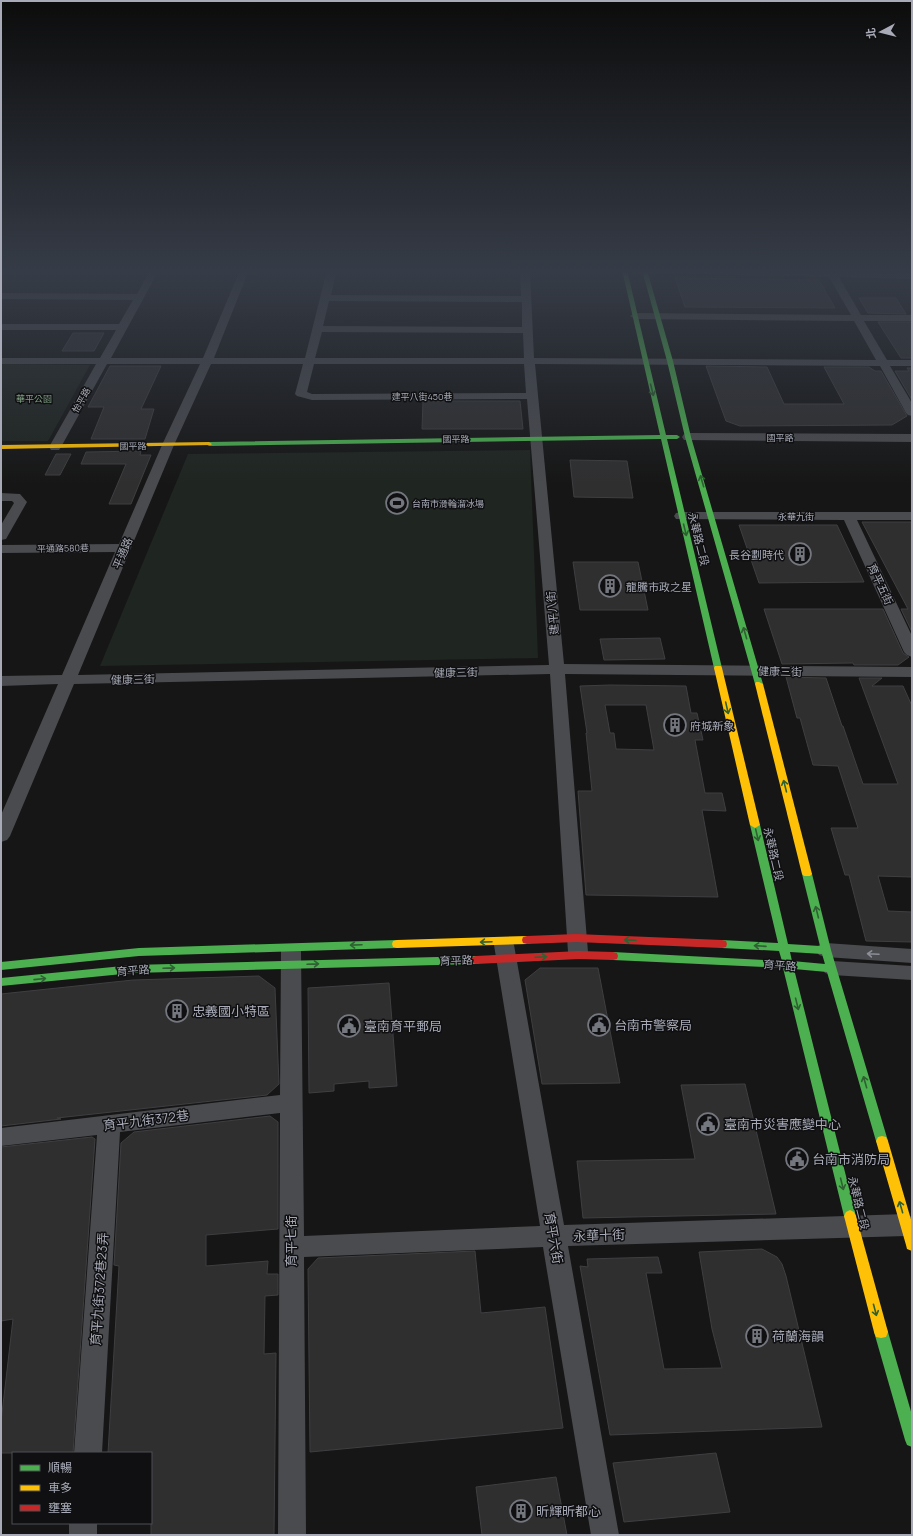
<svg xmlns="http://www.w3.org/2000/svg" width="913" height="1536" viewBox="0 0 913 1536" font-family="Manrope,'Noto Sans TC',sans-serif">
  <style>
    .green { fill: #1f2520 }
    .building { fill: #2f2f30; stroke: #3f3f42; fill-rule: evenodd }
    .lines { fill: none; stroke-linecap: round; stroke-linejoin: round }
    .street { fill: #4a4b4f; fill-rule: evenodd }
    .fast { fill: #4caf50; fill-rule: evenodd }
    .slow { fill: #ffc107; fill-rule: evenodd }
    .jam { fill: #c62828; fill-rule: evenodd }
    .oneway { stroke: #2e6031 }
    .oneway2 { stroke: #8c8e98 }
    .labels { text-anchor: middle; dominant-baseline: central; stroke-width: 3; stroke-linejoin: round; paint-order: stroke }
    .far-street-label { font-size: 9px; fill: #a8abb7; stroke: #101012 }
    .far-park-label { font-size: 9px; fill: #80a185; stroke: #101012 }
    .far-poi-label { font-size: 9px; fill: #a8abb7; stroke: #101012; text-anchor: start }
    .street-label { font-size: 11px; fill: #a8abb7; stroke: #101012 }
    .poi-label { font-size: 11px; fill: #a8abb7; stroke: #101012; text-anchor: start }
    .near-poi-label { font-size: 13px; fill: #a8abb7; stroke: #101012; text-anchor: start }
    .near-street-label { font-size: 13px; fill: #a8abb7; stroke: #101012 }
  </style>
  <rect width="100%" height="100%" fill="#161616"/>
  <g class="green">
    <path d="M1 364 90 365 48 441H1Z"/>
    <path d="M530 450 538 658 100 666 188 454Z"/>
  </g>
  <g class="building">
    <path d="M675 278 819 280 835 308 685 307Z"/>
    <path d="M859 298H896L906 314 868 313Z"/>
    <path d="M878 322H912V358H901Z"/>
    <path d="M73 333H104L94 351H62Z"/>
    <path d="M110 366H161L141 409H154L145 439H91L104 407H88Z"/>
    <path d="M706 366 767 367 784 404H844L824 367H869L875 371H881L907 416 892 425 740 426 726 421Z"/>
    <path d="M907 368H912V400L895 371H909Z"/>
    <path d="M423 401H520L523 429H422Z"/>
    <path d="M141 451 140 455H151L131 504H109L126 464H81L86 452Z"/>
    <path d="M56 454H71L60 475H45Z"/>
    <path d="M570 460 627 461 633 498 574 497Z"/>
    <path d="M862 522H912V632L901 609H908Z"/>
    <path d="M739 525H837L864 582 759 583Z"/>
    <path d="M573 562H638L648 610H580Z"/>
    <path d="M764 609H883L903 653 909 657 898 665H854L853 663 782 664Z"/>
    <path d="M660 638 665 659 604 660 600 639Z"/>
    <path d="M786 677 826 678 842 726H843L863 784H898L859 678H882L872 686H903L912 706V877L878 876 888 911 912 912V942L866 941 849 875H845L831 828H858L838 766 813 765 800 718H797Z"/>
    <path d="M610 685 686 686 691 713H697L703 740H695L705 793H722L726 811 702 810 718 897 586 895 578 791H592L586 733H587L580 686ZM605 705H646L654 750 616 749 614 733H610Z"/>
    <path d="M540 968H598L620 1083 542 1084 525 980Z"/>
    <path d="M259 976 275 988 279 1084 267 1095 57 1118 61 1119 1 1126V994L133 980Z"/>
    <path d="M389 983 397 1086 369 1088V1081L334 1084V1091L309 1093 308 988Z"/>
    <path d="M745 1084 776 1214 583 1218 577 1161 695 1159 681 1085Z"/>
    <path d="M270 1116 278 1122V1229L206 1235V1266L268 1261 267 1274H278V1295L265 1296 264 1354 276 1353 274 1535H151V1453H108L119 1266 114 1265 121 1143 134 1132Z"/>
    <path d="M92 1137 95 1139 73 1453H1V1422L13 1319 1 1321V1147Z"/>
    <path d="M762 1249 777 1257 782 1264 786 1276 822 1427 610 1435 580 1266 588 1267 587 1259 658 1257 662 1273H646L664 1369 722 1368 712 1329 699 1252Z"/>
    <path d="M475 1251 481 1313 545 1307 563 1428 310 1452 308 1269 318 1258Z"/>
    <path d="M716 1453 730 1512 624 1522 613 1463Z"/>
    <path d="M556 1477 567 1535H482L476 1487Z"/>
  </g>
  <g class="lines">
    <g class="street">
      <path d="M150 270H159L111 358H203L240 270H249L214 358H305L327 270H337L331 295 521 296 520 270H530L534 358 876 360 854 321 635 319 630 316 635 313 851 315 829 277 643 273 639 270H835L912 273V279L839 277 861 315H912V321H864L887 360H912V366H890L912 403V416L908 415 906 413 880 366 535 364 564 664 912 667V677L565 674 588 952 585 957 578 959 571 957 568 952 550 674 74 684 10 836 7 840 1 842V815L58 684 1 686V676L62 675 115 552 1 553V545L119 544 162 445 200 364H107L61 447 59 450H51L49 447 96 364H1V358H100L116 330H1V324H119L133 300 1 299V293L137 294ZM329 301 522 302V327L323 326ZM322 332 523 333 524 358H315ZM211 364H303L295 394 297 396 312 400 527 399 549 665 78 675 174 445ZM314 364H524L526 393 312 394 307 392Z"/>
      <path d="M688 433 912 434V442L684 440 682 437 684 434Z"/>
      <path d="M1 493 20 494 27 502 6 539 1 540V525L14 503 12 501H1Z"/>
      <path d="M681 512H912V520H857L912 636V657L907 655 904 652 844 520 676 519 674 516 676 513Z"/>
      <path d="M504 938 511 940 514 945 564 1225 906 1214 912 1217V1233L906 1236 568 1246 619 1535H591L543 1247 304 1257 306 1535H278L280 1113 120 1132 102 1453H74L97 1135 1 1146V1128L280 1095 281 951 284 946 291 944 298 946 301 951 304 1236 540 1226 494 945 497 940Z"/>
      <path d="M826 943 912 949V963L826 957 819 955 816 950 819 945Z"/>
      <path d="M832 961 912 966V980L832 975 825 973 822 968 825 963Z"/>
      <rect x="69" y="1523" width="28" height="12"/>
    </g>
    <g class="fast">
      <path d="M622 270H627L666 435H677L680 437 677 439H667L722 668 721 670H715L714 668 661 439 209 446 206 444 209 442 660 435Z"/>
      <path d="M642 270H647L673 361 691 437 763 684 762 686H759L755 684 685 437 667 361Z"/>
      <path d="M755 822 760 825 788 944 820 946 802 874 804 872H810L812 874 831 950 888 1141 886 1145 882 1146 878 1145 876 1141 827 972 794 969 856 1216 854 1220 850 1222 846 1220 844 1216 783 968 613 960 609 959 608 956 609 953 613 952 782 961 779 951 722 948 718 947 717 944 718 941 722 940 778 943 750 825ZM790 952 822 954 825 964 792 961Z"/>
      <path d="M397 940 401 941 402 944 401 947 397 948 139 956 1 970V962L139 948Z"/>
      <path d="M476 956 480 957 481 960 480 963 476 964 133 973 1 986V978L133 965Z"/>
      <path d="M881 1326 886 1327 888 1332 912 1415V1447L907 1445 905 1440 874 1332 876 1327Z"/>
    </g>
    <g class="slow">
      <path d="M209 442 212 444 211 445 1 449V445Z"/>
      <path d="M715 666H721L722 668 760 825 755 828 750 825 714 668Z"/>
      <path d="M756 682H759L763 684 812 874 810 876H804L802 874 755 684Z"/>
      <path d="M527 936 531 937 532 940 531 943 527 944 397 948 393 947 392 944 393 941 397 940Z"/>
      <path d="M882 1136 886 1137 888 1141 912 1223V1251L907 1249 906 1245 876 1141 878 1137Z"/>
      <path d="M850 1210 854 1212 856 1216 888 1332 886 1337 881 1338 876 1337 874 1332 844 1216 846 1212Z"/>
    </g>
    <g class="jam">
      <path d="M576 934 722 940 726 941 727 944 726 947 722 948 576 942 527 944 523 943 522 940 523 937 527 936Z"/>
      <path d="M579 951 613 952 617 953 618 956 617 959 613 960 579 959 476 964 472 963 471 960 472 957 476 956Z"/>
    </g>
  </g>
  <defs><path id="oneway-shaft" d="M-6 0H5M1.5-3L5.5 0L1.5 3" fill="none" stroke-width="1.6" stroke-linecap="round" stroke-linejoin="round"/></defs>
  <g class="oneway">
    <use href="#oneway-shaft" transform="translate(652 390) rotate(76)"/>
    <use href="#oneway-shaft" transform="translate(702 481) rotate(-106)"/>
    <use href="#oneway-shaft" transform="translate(685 530) rotate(76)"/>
    <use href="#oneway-shaft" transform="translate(745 633) rotate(-106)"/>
    <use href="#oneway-shaft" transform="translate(727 708) rotate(77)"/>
    <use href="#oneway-shaft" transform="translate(785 786) rotate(-104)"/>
    <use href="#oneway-shaft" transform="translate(757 835) rotate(77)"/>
    <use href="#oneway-shaft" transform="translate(817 912) rotate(-104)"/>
    <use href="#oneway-shaft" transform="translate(630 940) rotate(-178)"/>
    <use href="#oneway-shaft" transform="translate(486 942) rotate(178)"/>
    <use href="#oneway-shaft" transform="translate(356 945) rotate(178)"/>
    <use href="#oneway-shaft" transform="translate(760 946) rotate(-176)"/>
    <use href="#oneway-shaft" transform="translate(541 957) rotate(-3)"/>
    <use href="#oneway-shaft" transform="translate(313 964) rotate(-2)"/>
    <use href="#oneway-shaft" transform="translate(169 968) rotate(-2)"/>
    <use href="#oneway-shaft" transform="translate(40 979) rotate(-6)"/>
    <use href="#oneway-shaft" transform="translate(797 1004) rotate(76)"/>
    <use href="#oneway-shaft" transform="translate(865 1082) rotate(-106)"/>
    <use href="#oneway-shaft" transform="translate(842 1184) rotate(76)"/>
    <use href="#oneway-shaft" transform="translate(901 1207) rotate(-106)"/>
    <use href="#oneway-shaft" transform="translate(875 1310) rotate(75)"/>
  </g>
  <use class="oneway2" href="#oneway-shaft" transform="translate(873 954) rotate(-177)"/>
  <linearGradient id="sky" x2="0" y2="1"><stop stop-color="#0c0c0c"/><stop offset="0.56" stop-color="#363c47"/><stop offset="1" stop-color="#363c47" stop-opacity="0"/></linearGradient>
  <rect width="913" height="485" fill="url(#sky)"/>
  <defs>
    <g id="stadium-ring" transform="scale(1.15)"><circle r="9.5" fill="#101012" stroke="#75777f" stroke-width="1.5"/><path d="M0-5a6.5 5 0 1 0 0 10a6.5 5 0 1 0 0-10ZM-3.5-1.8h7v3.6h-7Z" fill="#75777f"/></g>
    <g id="building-ring" transform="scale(1.15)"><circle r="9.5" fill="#101012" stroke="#75777f" stroke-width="1.5"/><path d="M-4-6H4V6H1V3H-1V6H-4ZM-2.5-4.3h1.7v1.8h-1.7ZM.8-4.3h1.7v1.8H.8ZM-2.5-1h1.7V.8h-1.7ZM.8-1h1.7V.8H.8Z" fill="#75777f"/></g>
    <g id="civic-ring" transform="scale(1.15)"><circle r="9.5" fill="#101012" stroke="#75777f" stroke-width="1.5"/><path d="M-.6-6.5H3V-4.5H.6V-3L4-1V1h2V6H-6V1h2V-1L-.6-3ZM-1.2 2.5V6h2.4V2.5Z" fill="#75777f"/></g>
  </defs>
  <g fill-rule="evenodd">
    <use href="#stadium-ring" x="397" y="503"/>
    <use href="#building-ring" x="800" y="554"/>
    <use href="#building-ring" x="610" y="586"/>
    <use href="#building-ring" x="675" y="725"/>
    <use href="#building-ring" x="177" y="1011"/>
    <use href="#civic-ring" x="599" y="1025"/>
    <use href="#civic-ring" x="349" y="1026"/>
    <use href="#civic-ring" x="708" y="1124"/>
    <use href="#civic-ring" x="797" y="1159"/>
    <use href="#building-ring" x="757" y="1336"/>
    <use href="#building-ring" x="521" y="1511"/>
  </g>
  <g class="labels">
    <g class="far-street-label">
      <text x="422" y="396">建平八街450巷</text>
      <text transform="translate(81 400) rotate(-61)">怡平路</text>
      <text x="780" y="437">國平路</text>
      <text transform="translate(456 439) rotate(-1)">國平路</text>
      <text transform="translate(133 446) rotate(-1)">國平路</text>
      <text x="796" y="516">永華九街</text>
      <text transform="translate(63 548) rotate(-1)">平通路580巷</text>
    </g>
    <g class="far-park-label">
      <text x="34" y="398">華平公園</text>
    </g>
    <g class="far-poi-label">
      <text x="412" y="503">台南市滑輪溜冰場</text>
    </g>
    <g class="street-label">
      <text transform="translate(699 539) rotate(76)">永華路二段</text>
      <text transform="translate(122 553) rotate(-67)">平通路</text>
      <text transform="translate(881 584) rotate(65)">育平五街</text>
      <text transform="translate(552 613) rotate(-95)">建平八街</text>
      <text transform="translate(780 671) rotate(1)">健康三街</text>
      <text transform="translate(456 672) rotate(-1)">健康三街</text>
      <text transform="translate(133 679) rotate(-1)">健康三街</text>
      <text transform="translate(774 854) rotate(77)">永華路二段</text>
      <text transform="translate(456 960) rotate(-2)">育平路</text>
      <text transform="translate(780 965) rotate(4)">育平路</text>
      <text transform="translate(133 970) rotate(-4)">育平路</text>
      <text transform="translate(859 1203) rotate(76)">永華路二段</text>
    </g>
    <g class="poi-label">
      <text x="784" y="554" text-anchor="end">長谷劃時代</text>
      <text x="626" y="586">龍騰市政之星</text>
      <text x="690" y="725">府城新象</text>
    </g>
    <g class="near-poi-label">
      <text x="192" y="1011">忠義國小特區</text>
      <text x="614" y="1025">台南市警察局</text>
      <text x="364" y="1026">臺南育平郵局</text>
      <text x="724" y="1124">臺南市災害應變中心</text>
      <text x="812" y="1159">台南市消防局</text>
      <text x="772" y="1336">荷蘭海韻</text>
      <text x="536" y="1511">昕輝昕都心</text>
    </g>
    <g class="near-street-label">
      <text transform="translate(146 1120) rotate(-7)">育平九街372巷</text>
      <text transform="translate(599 1235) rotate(-2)">永華十街</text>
      <text transform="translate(554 1238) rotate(80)">育平六街</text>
      <text transform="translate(291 1241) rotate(-90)">育平七街</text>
      <text transform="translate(99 1289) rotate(-86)">育平九街372巷23弄</text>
    </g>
  </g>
  <rect width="913" height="1536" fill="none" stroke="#a8abb7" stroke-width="4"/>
  <rect x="12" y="1452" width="140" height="72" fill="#101012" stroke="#4d4e54"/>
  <rect x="20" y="1465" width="20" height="6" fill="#4caf50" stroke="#4d4e54"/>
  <text x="48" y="1472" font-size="12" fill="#a8abb7">順暢</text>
  <rect x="20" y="1485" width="20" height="6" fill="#ffc107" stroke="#4d4e54"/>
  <text x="48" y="1492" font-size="12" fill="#a8abb7">車多</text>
  <rect x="20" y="1505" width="20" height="6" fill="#c62828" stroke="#4d4e54"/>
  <text x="48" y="1512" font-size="12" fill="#a8abb7">壅塞</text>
  <g transform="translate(881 32) rotate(263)" stroke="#101012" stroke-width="3" paint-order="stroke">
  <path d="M0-3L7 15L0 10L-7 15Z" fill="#a8abb7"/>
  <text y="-6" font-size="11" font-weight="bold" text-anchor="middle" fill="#a8abb7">北</text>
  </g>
</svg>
